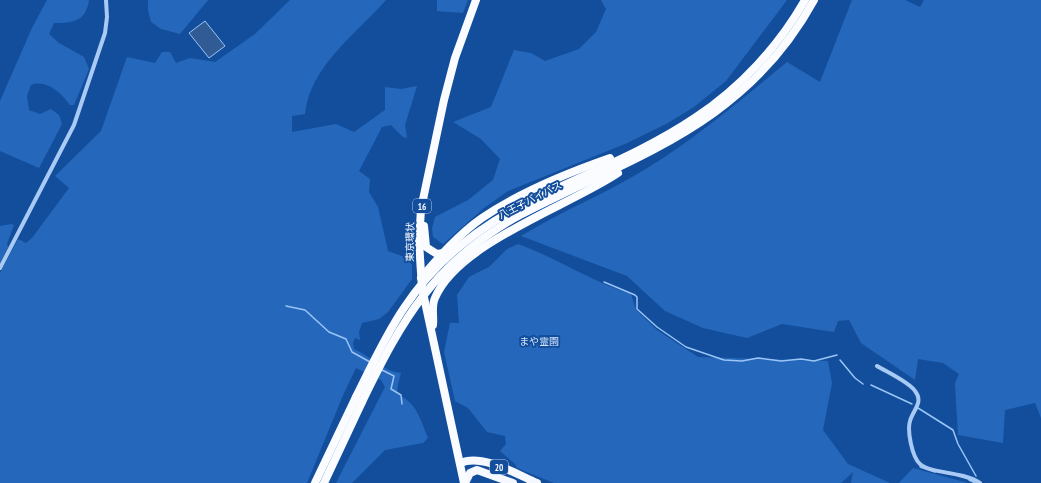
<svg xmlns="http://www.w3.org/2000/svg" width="1041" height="483" viewBox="0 0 1041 483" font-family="'PT Sans Narrow','Noto Sans JP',sans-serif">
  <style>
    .green { fill: #2568bb }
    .water { fill: #305b95; stroke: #9ac5f7 }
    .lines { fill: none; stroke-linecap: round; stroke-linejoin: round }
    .stream { stroke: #9ac5f7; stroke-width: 1.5 }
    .minor { stroke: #a8caf4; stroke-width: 4 }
    .primary { stroke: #f5f9ff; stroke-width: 8 }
    .trunk { stroke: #fafcff; stroke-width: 8 }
    .trunk-bridge { stroke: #fafcff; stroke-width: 8 }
    .labels { text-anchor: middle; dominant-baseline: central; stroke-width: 4; stroke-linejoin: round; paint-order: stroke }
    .shield { fill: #134e9d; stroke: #b8cae2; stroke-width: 1 }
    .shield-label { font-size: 9px; font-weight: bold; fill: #fff }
    .street-label { font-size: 10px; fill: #fff; stroke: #134e9d }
    .park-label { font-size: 10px; fill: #d1e5fd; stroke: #134e9d }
  </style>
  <rect width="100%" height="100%" fill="#134e9d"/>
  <g class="green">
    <path d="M47 0H89C86 22 72 23 54 23L49 34 59 43 84 57 89 69 74 105H70C61 93 47 79 31 85L27 96 29 110 40 114 51 109 59 115 62 124 39 168 0 151V101L32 28Z"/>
    <path d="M148 0H208L180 34 161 29 151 22 148 10Z"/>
    <path d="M290 0H386C357 33 310 66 305 114L292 116V132L336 124 354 132 385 110V87L401 89 417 86 405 125 407 138 403 137 391 125 382 127 359 171 370 179 369 192 378 207 388 251 407 258 412 265V279L388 312 379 319 362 323 359 332 360 340 355 338 353 343 354 349C370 356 383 371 401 373 393 403 399 389 413 406 420 415 424 429 428 438L423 443 385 450 352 483H336L385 387 381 380 356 368 344 393 307 483H0V273L18 239 26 243 32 238 69 188 55 176 101 131 127 57 155 63 162 52H170L176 63 190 58 215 62 255 34Z"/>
    <path d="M437 0H468L463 13 437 11Z"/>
    <path d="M601 0H787L726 81 694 107 666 124 625 144 508 191 484 208 443 244 433 237 432 228 435 217 468 200 493 180 500 159 481 139 453 122 491 107 514 50 531 53 545 61 579 49 596 32 606 9Z"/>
    <path d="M852 0H905L920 7 924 0H1041V418L1035 403 1005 410 1003 443 958 435 955 383 959 374 943 363 918 359 915 380 861 343 849 320 838 321 834 332 782 324 747 338 703 328 665 311 627 276 521 236C563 210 608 193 649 167 699 136 742 99 787 62L820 82Z"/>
    <path d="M11 224 14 225 7 244 8 247 0 263V226Z"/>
    <path d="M518 244C557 258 592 282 631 294L636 310 657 330 698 357 828 361 832 383 823 430 848 464 890 483H851L853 472 841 483H554L517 468 515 464 500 451 506 444 505 436 487 432 468 408 455 401 444 352 450 323H459L457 295 469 277 489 267 507 249Z"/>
    <path d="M913 468 968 483H969H899Z"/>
  </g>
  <path class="water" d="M205 21 225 46 209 58 189 33Z"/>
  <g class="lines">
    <g class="stream">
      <path d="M604 282 635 295 637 297V309L657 327 686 347 724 360 742 361 758 358 781 361 801 359 814 361 837 355"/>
      <path d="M286 306 305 310 329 332 346 339 352 352 370 362"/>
      <path d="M840 360 855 378 863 384"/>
      <path d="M382 370 394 376 391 389 401 395 402 404"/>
      <path d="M871 385 912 404"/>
      <path d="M918 408 953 430 958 444 976 476"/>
      <path d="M920 467 935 472"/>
      <path d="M969 480 975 483"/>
    </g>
    <g class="minor">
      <path d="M0 268 74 125 105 33 107 17 106 0"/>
      <path d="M877 366C887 372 909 382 915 391 924 402 913 410 910 421 907 431 912 457 920 464 931 474 962 471 980 483"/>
    </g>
    <g class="primary">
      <path d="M460 463C482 453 516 474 537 483"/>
      <path d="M465 483 470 473 477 470 513 483"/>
    </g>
    <g class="trunk">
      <path d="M515 209C574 178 640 155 696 117 740 88 779 46 805 0"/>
      <path d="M518 216C635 155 745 126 814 0"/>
      <path d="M424 226 426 247 437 254 444 253"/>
      <path d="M421 278C439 257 459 234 482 218 520 192 567 173 610 158"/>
      <path d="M433 325C434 316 431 306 435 298 458 243 569 206 618 173"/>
      <path d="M315 483 356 397"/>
      <path d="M324 483 362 402"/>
      <path d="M464 483 422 288 419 242 421 209 444 100 455 58 476 0"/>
    </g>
    <g class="trunk-bridge">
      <path d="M356 397C371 367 385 336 404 308 431 267 471 233 515 209"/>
      <path d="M362 402C402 319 434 263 518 216"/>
    </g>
  </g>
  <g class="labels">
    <g class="shield">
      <rect x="413" y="199" width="18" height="14" rx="3"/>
      <rect x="490" y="460" width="18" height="14" rx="3"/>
    </g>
    <g class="shield-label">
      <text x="422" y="206">16</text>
      <text x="499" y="467">20</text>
    </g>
    <g class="street-label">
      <text transform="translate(530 200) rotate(-27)">八王子バイパス</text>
      <text transform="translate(410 242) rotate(-89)">東京環状</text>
    </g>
    <g class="park-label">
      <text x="539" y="341">まや霊園</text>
    </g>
  </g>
</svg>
